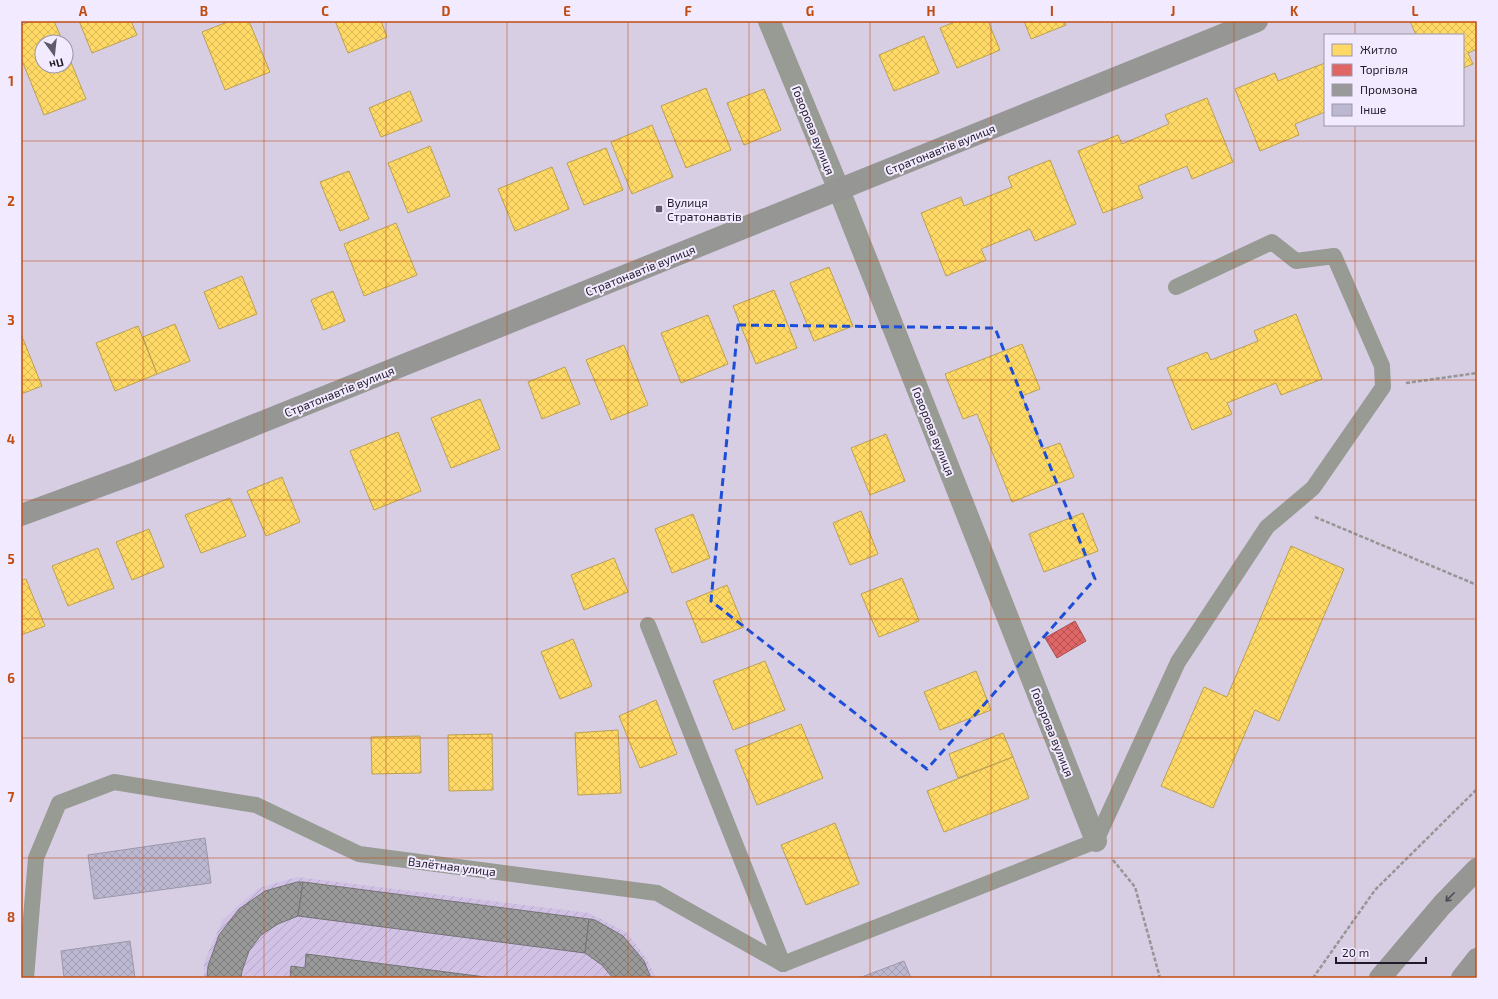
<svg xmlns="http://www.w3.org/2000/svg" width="1498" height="999" viewBox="0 0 1498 999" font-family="'Exo 2',sans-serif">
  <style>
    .industrial { fill: url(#industrial-furrows) }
    .homes { fill: url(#homes-cross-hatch); stroke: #bca054 }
    .shops { fill: url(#shops-cross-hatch); stroke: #a74f54 }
    .industry { fill: url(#industry-cross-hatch); stroke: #757377 }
    .building { fill: url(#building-cross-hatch); stroke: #9c98aa }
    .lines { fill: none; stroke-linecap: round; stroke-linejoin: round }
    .path { stroke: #969694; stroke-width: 2.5; stroke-dasharray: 4 2; stroke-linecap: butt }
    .service { stroke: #989a94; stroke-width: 16 }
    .minor { stroke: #989a94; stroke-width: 22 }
    .primary { stroke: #969695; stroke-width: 22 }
    .oneway { stroke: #504c54 }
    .marked { fill: none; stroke: #1d4ed8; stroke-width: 3; stroke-dasharray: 8 5; stroke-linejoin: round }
    .grid { fill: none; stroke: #c04c12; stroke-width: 1; stroke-opacity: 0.55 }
    .poi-dot { fill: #61596a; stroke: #f2eaff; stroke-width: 1.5 }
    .labels { text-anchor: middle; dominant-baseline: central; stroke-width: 4; stroke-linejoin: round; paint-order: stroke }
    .street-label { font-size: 12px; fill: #211a29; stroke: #f2eaff }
    .poi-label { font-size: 12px; fill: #211a29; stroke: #f2eaff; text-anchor: start }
    .neatline { fill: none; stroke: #c04c12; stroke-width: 1.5 }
    .grid-label { font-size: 13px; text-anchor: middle; font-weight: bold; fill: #c04c12 }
  </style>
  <defs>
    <pattern id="industrial-furrows" width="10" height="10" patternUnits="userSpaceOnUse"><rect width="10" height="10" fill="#d0c1e5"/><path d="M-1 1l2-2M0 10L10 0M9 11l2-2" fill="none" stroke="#b2a5c4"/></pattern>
    <pattern id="homes-cross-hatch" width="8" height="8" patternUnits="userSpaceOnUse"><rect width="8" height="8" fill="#ffd966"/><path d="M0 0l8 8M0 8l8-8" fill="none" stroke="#daba58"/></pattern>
    <pattern id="shops-cross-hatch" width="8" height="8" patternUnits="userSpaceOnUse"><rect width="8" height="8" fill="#e06666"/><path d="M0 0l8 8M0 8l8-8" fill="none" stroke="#b55354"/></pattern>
    <pattern id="industry-cross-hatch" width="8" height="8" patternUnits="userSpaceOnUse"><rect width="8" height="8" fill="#999"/><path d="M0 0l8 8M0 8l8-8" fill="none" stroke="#7c7c7d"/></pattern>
    <pattern id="building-cross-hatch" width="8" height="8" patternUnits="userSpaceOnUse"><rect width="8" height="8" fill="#bdb8d2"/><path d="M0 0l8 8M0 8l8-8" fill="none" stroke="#a29eb4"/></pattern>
  </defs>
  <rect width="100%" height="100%" fill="#d7cee4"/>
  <path class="industrial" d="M297 877 589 913 627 933 646 958 656 978H204V962L223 919 259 888Z"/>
  <g class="homes">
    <path d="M32 21H54L63 42H42V66H66V50L86 99 44 115 21 58V25Z"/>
    <path d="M79 21H131L137 35 92 53Z"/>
    <path d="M230 21H249L270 72 225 90 202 32Z"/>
    <path d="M335 21H381L387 37 348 53Z"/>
    <path d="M957 21H988L1000 50 957 68 940 28Z"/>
    <path d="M1024 21H1064L1066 25 1031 39Z"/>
    <path d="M1410 21H1477V49L1468 53 1473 64 1463 68V35H1416Z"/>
    <path d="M924 36 939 73 894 91 879 55Z"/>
    <path d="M1325 63V112L1295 124 1299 135 1260 151 1235 89 1275 73 1278 81Z"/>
    <path d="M706 88 731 150 686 168 661 106Z"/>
    <path d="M764 89 781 130 744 145 727 103Z"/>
    <path d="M410 91 422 121 381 137 369 108Z"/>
    <path d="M1207 98 1233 162 1192 179 1187 166 1138 186 1143 198 1103 213 1078 151 1118 135 1122 144 1169 124 1165 115Z"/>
    <path d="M652 125 673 177 632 194 611 142Z"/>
    <path d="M430 146 450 196 408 213 388 163Z"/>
    <path d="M606 148 623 190 584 205 567 163Z"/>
    <path d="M1050 160 1076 224 1035 241 1030 229 981 249 986 260 946 276 921 213 961 197 964 206 1012 187 1008 177Z"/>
    <path d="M552 167 569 209 515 231 498 189Z"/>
    <path d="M349 171 369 219 340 231 320 182Z"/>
    <path d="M396 223 417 275 364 296 344 244Z"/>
    <path d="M829 267 853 326 814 341 790 283Z"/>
    <path d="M242 276 257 314 219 329 204 292Z"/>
    <path d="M774 290 797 348 756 364 733 306Z"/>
    <path d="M333 291 345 321 323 330 311 300Z"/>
    <path d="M1296 314 1322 379 1281 395 1276 383 1227 403 1232 414 1192 430 1167 368 1207 352 1211 360 1258 341 1254 331Z"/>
    <path d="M708 315 728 364 681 383 661 333Z"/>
    <path d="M175 324 190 361 157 374 143 337Z"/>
    <path d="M138 326 157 374 115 391 96 343Z"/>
    <path d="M21 334 42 386 21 394Z"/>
    <path d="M1022 344 1040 389 1022 396 1043 449 1060 443 1074 477 1012 502 977 414 963 419 945 374Z"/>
    <path d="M624 345 648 405 611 420 586 360Z"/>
    <path d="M565 367 580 404 542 419 528 382Z"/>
    <path d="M480 399 500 449 451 468 431 418Z"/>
    <path d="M398 432 421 491 374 510 350 451Z"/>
    <path d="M886 434 905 481 870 495 851 448Z"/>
    <path d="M282 477 300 522 266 536 247 491Z"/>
    <path d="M230 498 246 536 201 553 185 515Z"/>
    <path d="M861 511 878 554 850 565 833 523Z"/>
    <path d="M1083 513 1098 551 1044 572 1029 534Z"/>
    <path d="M693 514 710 558 672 573 655 529Z"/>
    <path d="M149 529 164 567 132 580 116 542Z"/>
    <path d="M1291 546 1344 569 1279 721 1255 710 1213 808 1161 786 1204 687 1227 697Z"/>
    <path d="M98 548 114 588 68 606 52 566Z"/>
    <path d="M614 558 628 592 584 610 571 575Z"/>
    <path d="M902 578 919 621 879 637 861 594Z"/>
    <path d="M26 579 45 626 21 635V581Z"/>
    <path d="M727 585 744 627 702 643 686 602Z"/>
    <path d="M573 639 592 686 560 699 541 652Z"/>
    <path d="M765 661 785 710 733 730 713 681Z"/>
    <path d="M976 671 991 710 940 730 924 692Z"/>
    <path d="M656 700 677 754 640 768 619 716Z"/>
    <path d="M801 724 823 778 757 805 735 750Z"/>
    <path d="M618 730 621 793 578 795 575 733Z"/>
    <path d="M1003 733 1013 757 958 778 949 754Z"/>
    <path d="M492 734 493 790 449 791 448 735Z"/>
    <path d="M420 736 421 773 372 774 371 737Z"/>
    <path d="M1013 757 1029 798 944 832 927 791Z"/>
    <path d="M835 823 859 884 806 905 781 845Z"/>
  </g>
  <path class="shops" d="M1075 621 1086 641 1057 658 1045 638Z"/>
  <g class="industry">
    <path d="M297 882H303L298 916 278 924 261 935 249 951 242 971 241 978H207L208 966 219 935 239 909 265 891Z"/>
    <path d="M303 882 589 919 585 953 298 916Z"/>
    <path d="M589 919 595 920 623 936 644 961 651 978H613L602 965 585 953Z"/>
    <path d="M306 954 493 978H290L291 966 305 968Z"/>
  </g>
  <g class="building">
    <path d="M205 838 211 883 94 899 88 855Z"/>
    <path d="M130 941 135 978H64L61 951Z"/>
    <path d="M904 961 911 978H859Z"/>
  </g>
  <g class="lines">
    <g class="path">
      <path d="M1406 383 1477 373"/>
      <path d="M1315 517 1477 585"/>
      <path d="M1113 860 1135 887 1160 978"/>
      <path d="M1313 978 1375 890 1477 789"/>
    </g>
    <g class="service">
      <path d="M648 625 783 964"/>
      <path d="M783 964 1096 841 1178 662 1267 527 1313 488 1383 387 1382 366 1334 256 1296 261 1272 242 1176 287"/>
      <path d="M26 978 36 858 59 803 114 782 256 805 359 854 657 893 783 964"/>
    </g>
    <path class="minor" d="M769 21 839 190 1096 841"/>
    <g class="primary">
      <path d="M21 515 138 472 1257 21"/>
      <path d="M1380 978 1442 905 1477 869"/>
      <path d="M1462 978 1477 959"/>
    </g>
  </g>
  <defs><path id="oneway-shaft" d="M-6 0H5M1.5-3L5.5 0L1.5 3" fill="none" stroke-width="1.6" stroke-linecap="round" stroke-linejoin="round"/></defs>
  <use class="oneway" href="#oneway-shaft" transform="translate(1450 897) rotate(135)"/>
  <path class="marked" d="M738 325 995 328 1095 579 927 769 711 601Z"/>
  <path class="grid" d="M143 21V978M264 21V978M386 21V978M507 21V978M628 21V978M749 21V978M870 21V978M991 21V978M1112 21V978M1234 21V978M1355 21V35M1355 125V978M21 141H1477M21 261H1477M21 380H1477M21 500H1477M21 619H1477M21 738H1477M21 858H1477"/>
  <rect class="poi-dot" x="655" y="205" width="8" height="8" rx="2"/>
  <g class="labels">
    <g class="street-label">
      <text transform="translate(814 130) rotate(68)">Говорова вулиця</text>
      <text transform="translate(940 149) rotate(-22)">Стратонавтів вулиця</text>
      <text transform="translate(640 270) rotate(-22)">Стратонавтів вулиця</text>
      <text transform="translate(339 391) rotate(-22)">Стратонавтів вулиця</text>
      <text transform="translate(934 431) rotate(68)">Говорова вулиця</text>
      <text transform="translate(1053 732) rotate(68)">Говорова вулиця</text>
      <text transform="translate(452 866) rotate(7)">Взлётная улица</text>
    </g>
    <g class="poi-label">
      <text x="667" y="202">Вулиця<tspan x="667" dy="14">Стратонавтів</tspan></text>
    </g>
  </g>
  <rect width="1498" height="999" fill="none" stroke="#f2eaff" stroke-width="44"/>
  <rect x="1324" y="34" width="140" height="92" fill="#f2eaff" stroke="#9e97a9"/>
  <rect x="1332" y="44" width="20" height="12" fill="#ffd966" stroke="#9e97a9"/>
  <text x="1360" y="54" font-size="12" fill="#211a29">Житло</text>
  <rect x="1332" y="64" width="20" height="12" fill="#e06666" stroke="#9e97a9"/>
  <text x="1360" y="74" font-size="12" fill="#211a29">Торгівля</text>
  <rect x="1332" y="84" width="20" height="12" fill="#999999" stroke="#9e97a9"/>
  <text x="1360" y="94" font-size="12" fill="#211a29">Промзона</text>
  <rect x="1332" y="104" width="20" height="12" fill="#bdb8d2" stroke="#9e97a9"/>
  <text x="1360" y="114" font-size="12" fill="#211a29">Інше</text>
  <g transform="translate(54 54) rotate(165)"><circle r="19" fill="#f2eaff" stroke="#9e97a9"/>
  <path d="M0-3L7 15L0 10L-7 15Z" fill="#61596a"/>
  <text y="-6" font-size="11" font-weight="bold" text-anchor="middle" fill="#211a29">Пн</text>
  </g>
  <path d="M1336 957v6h90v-6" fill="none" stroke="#211a29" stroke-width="2"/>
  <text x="1342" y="957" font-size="12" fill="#211a29" stroke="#f2eaff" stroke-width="3" paint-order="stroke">20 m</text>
  <rect x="22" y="22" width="1454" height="955" class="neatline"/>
  <g class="grid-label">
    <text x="83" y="16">A</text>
    <text x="204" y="16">B</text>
    <text x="325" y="16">C</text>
    <text x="446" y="16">D</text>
    <text x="567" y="16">E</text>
    <text x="688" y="16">F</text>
    <text x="810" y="16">G</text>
    <text x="931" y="16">H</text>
    <text x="1052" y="16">I</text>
    <text x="1173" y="16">J</text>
    <text x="1294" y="16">K</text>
    <text x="1415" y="16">L</text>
    <text x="11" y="86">1</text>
    <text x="11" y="206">2</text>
    <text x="11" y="325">3</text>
    <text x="11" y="444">4</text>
    <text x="11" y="564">5</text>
    <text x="11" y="683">6</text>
    <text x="11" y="802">7</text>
    <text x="11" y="922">8</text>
  </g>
</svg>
